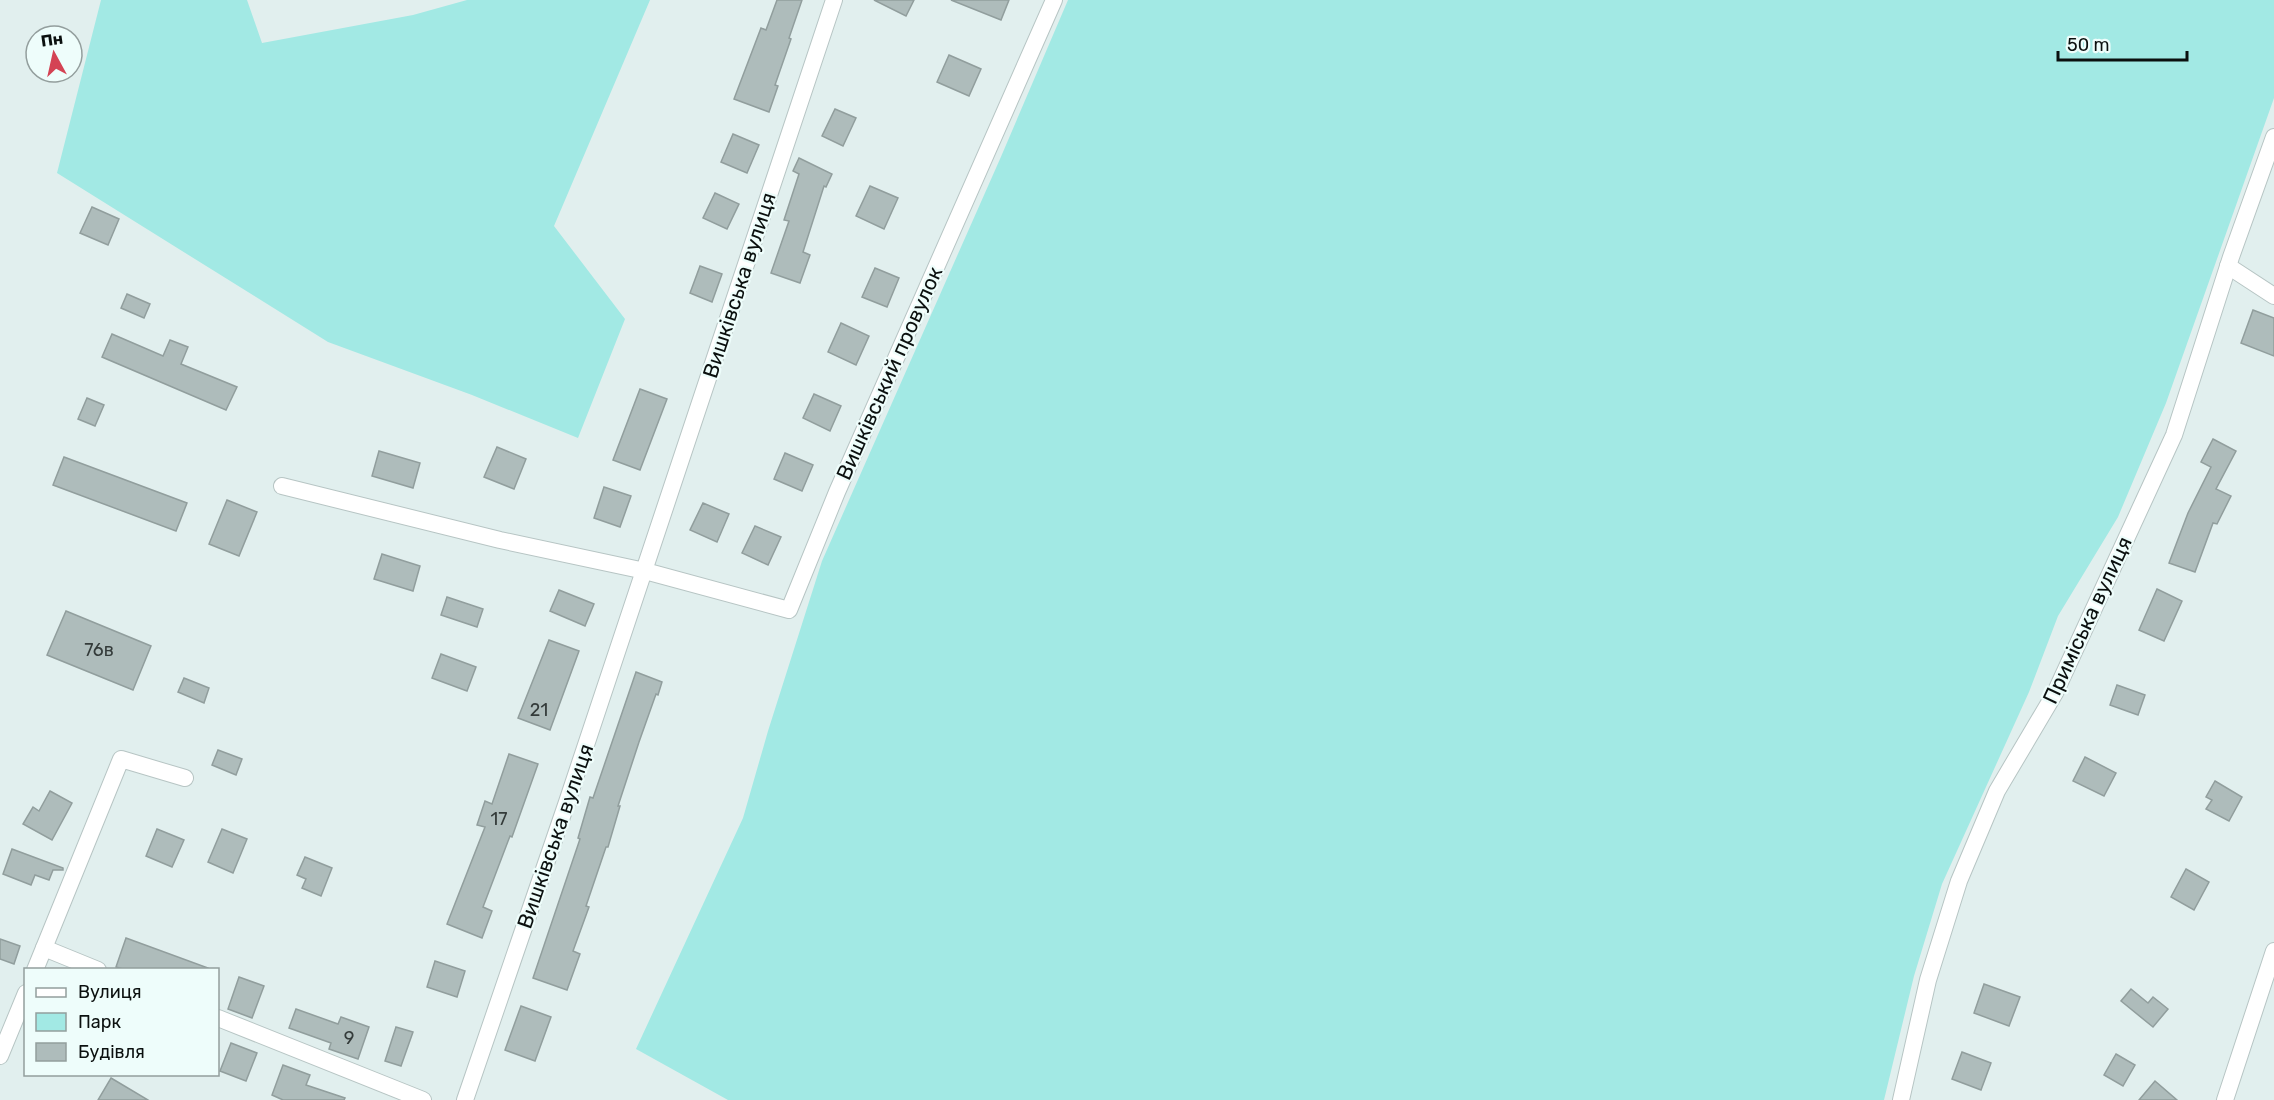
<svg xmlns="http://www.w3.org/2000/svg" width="2274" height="1100" viewBox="0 0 2274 1100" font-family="Rubik,sans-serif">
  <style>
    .green { fill: #a2e9e4 }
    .building { fill: #aebcbb; stroke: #919e9d; stroke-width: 1.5 }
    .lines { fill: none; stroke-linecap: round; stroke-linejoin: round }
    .minor-casing { stroke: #b7c5c4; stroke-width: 18 }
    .minor { stroke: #fff; stroke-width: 16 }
    .labels { text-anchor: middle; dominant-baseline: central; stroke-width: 4.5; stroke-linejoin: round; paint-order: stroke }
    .number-label { font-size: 18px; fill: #343b3a }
    .street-label { font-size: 21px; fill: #0b100f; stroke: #eefdfb }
  </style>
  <rect width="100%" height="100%" fill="#e1efee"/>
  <g class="green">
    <path d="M101 0H247L262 43 413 15 467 0H650L554 226 625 319 578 438 472 395 328 342 57 173Z"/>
    <path d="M1068 0H2274V98L2166 403 2118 517 2058 616 2029 692 1942 884 1914 976 1884 1100H728L636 1049 743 818 768 731 822 561 1000 159Z"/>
  </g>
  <g class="building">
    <path d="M777 0H802L789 38 791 39 775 85 778 86 769 112 734 99 761 28 766 30Z"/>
    <path d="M874 0H914L906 16Z"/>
    <path d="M951 0H1009L1001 20Z"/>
    <path d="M949 55 981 69 969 96 937 82Z"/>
    <path d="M835 109 856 118 843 146 822 136Z"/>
    <path d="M733 134 759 145 747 173 721 162Z"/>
    <path d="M799 158 832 174 826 187 824 186 803 252 810 255 800 283 771 273 789 221 784 220 799 174 793 171Z"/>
    <path d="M870 186 898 198 884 229 856 216Z"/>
    <path d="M715 193 739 204 727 229 703 218Z"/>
    <path d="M92 207 119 219 108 245 80 233Z"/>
    <path d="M700 266 722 274 712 302 690 293Z"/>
    <path d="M875 268 899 278 887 307 862 297Z"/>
    <path d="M127 294 150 304 144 318 121 308Z"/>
    <path d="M2253 310 2274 318V356L2241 343Z"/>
    <path d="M841 323 869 336 856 365 828 352Z"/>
    <path d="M112 334 163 356 170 340 188 347 181 364 237 387 226 410 102 357Z"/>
    <path d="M640 389 667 399 640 470 613 460Z"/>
    <path d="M814 394 841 406 830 431 803 418Z"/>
    <path d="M87 398 104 405 95 426 78 419Z"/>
    <path d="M2213 439 2236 451 2216 489 2231 496 2217 524 2213 523 2195 572 2169 563 2188 513 2211 467 2201 462Z"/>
    <path d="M497 447 526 459 514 489 484 477Z"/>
    <path d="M379 451 420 463 413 488 372 476Z"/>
    <path d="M785 453 813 465 802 491 774 479Z"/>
    <path d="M64 457 187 503 176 531 53 485Z"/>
    <path d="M604 487 631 496 620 527 594 518Z"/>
    <path d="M227 500 257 512 239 556 209 544Z"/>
    <path d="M703 503 729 514 717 542 690 530Z"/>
    <path d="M755 526 781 537 768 565 742 553Z"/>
    <path d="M382 554 420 566 413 591 374 579Z"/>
    <path d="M2157 589 2182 601 2164 641 2139 630Z"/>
    <path d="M559 590 594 604 585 626 550 611Z"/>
    <path d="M447 597 483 609 477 627 441 615Z"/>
    <path d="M66 611 151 646 133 690 47 655Z"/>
    <path d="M549 640 579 651 550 730 518 718Z"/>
    <path d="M441 654 476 667 467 691 432 678Z"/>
    <path d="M636 672 662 682 658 695 656 694 639 742 618 806H620L608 847H606L586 906 589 907 573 951 580 954 567 990 533 978 580 839 578 838 590 797 593 798Z"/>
    <path d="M184 678 209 688 204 703 178 692Z"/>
    <path d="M2117 685 2145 695 2138 715 2110 705Z"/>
    <path d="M218 750 242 759 236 775 212 765Z"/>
    <path d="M509 754 538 764 512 837 510 836 483 907 492 911 482 938 447 924 485 827 477 825 485 801 492 804Z"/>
    <path d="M2085 757 2116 773 2104 796 2073 781Z"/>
    <path d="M2215 781 2242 797 2229 821 2206 809 2212 800 2206 797Z"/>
    <path d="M50 791 72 803 52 840 23 824 33 807 39 811Z"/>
    <path d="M157 829 184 840 172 867 146 856Z"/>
    <path d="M222 829 247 839 233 873 208 862Z"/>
    <path d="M12 849 63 868V870H53L49 880 35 875 31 885 3 874Z"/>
    <path d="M305 857 332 868 321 896 302 888 306 879 297 875Z"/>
    <path d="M2186 869 2209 882 2194 910 2171 897Z"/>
    <path d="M126 938 208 968V969H123L116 967Z"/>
    <path d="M0 939 20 946 14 964 0 959Z"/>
    <path d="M435 961 465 971 457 997 427 987Z"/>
    <path d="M239 977 264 986 252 1018 228 1009Z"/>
    <path d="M1984 984 2020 997 2009 1026 1974 1013Z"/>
    <path d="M2131 989 2148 1003 2153 997 2168 1009 2153 1027 2121 1001Z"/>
    <path d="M521 1006 551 1017 535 1061 505 1050Z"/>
    <path d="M296 1009 338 1024 341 1017 369 1027 358 1059 329 1049 331 1043 289 1028Z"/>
    <path d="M396 1027 413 1032 401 1066 385 1061Z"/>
    <path d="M231 1043 257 1053 246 1081 220 1071Z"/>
    <path d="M1962 1052 1991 1063 1981 1090 1952 1079Z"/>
    <path d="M2116 1054 2135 1065 2123 1086 2104 1075Z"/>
    <path d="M283 1065 310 1075 306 1085 345 1098 344 1100H283L272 1095Z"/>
    <path d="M111 1078 148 1100H98Z"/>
    <path d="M2155 1081 2177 1100H2139Z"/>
  </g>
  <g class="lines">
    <g class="minor-casing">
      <g id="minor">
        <path d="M2228 266 2274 296"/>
        <path d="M282 486 500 540 645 571 789 610 837 492 1054 0"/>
        <path d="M44 948 98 970"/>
        <path d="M35 970 121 759 185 778"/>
        <path d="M218 1018 423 1100"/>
        <path d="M0 1056 26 993"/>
        <path d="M465 1100 567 802 834 0"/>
        <path d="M1901 1100 1928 980 1959 881 1997 791 2055 693 2174 435 2231 257 2274 137"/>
        <path d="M2225 1100 2274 951"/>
      </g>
    </g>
    <use href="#minor" class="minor"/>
  </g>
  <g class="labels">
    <g class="number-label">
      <text x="99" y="650">76в</text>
      <text x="539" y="710">21</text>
      <text x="499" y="819">17</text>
      <text x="349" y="1038">9</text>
    </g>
    <g class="street-label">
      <text transform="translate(739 285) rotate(-72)">Вишківська вулиця</text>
      <text transform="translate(889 373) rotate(-66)">Вишківський провулок</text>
      <text transform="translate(2087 620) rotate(-65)">Приміська вулиця</text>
      <text transform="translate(555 836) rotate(-71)">Вишківська вулиця</text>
    </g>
  </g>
  <rect x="24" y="968" width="195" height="108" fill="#eefdfb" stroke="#939e9d" stroke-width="1.5"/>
  <rect x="36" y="988" width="30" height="9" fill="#ffffff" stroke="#939e9d" stroke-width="1.5"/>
  <text x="78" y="998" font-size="18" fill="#0b100f">Вулиця</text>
  <rect x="36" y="1013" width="30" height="18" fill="#a2e9e4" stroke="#939e9d" stroke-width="1.5"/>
  <text x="78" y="1028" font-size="18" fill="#0b100f">Парк</text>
  <rect x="36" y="1043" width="30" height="18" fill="#aebcbb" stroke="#939e9d" stroke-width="1.5"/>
  <text x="78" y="1058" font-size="18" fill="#0b100f">Будівля</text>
  <g transform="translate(54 54) rotate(352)"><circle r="28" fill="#eefdfb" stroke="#939e9d" stroke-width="1.5"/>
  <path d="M0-4.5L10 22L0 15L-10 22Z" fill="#d44354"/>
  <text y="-9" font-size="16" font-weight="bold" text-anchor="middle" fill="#0b100f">Пн</text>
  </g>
  <path d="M2058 51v9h129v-9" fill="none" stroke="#0b100f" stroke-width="3"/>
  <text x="2067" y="51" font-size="18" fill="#0b100f" stroke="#eefdfb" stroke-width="4.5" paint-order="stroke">50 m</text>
</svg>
